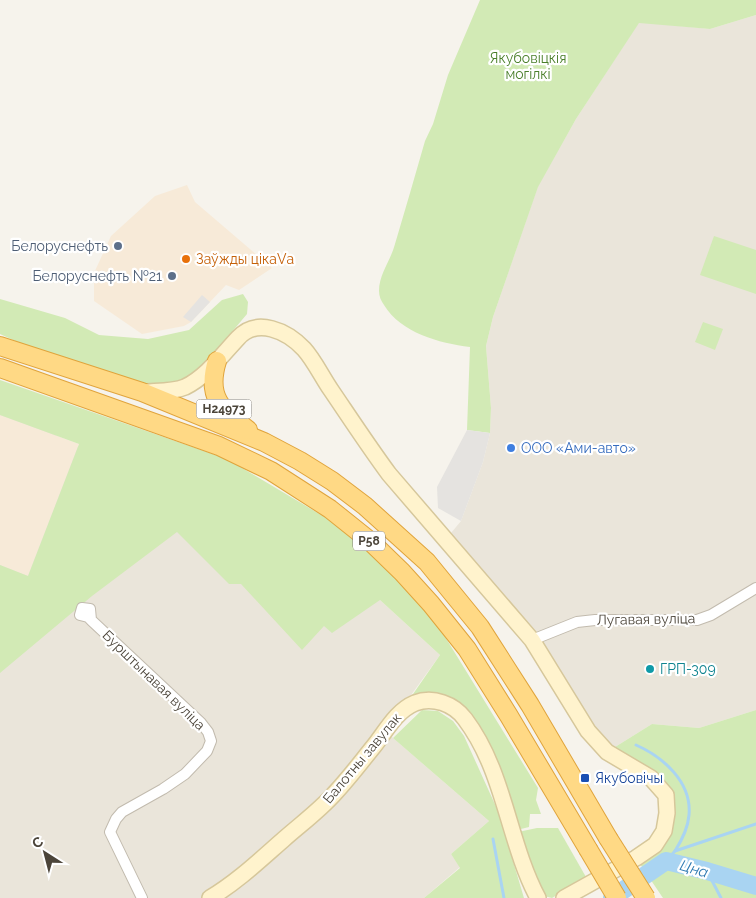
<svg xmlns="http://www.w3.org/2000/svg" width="756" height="898" viewBox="0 0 756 898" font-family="Raleway,sans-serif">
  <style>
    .residential { fill: #eae5da }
    .commercial { fill: #f7ead8 }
    .green { fill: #d2eab5 }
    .parking { fill: #e5e3e0 }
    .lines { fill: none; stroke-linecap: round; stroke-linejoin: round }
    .stream { stroke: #a9d4f2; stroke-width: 3 }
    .river { stroke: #a9d4f2; stroke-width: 18 }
    .minor-casing { stroke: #c2bbae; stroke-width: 12 }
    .secondary-casing { stroke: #d6c79b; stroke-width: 18 }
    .trunk-casing { stroke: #e0a43c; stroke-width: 20 }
    .minor { stroke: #fff; stroke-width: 10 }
    .secondary { stroke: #fff3cd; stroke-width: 15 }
    .trunk { stroke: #ffd985; stroke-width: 18 }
    .trunk-bridge-casing { stroke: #e0a43c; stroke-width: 20; stroke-linecap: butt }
    .trunk-bridge { stroke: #ffd985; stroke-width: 18 }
    .service-dot { fill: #5c6f8a; stroke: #fff; stroke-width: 2 }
    .food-dot { fill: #e8710a; stroke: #fff; stroke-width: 2 }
    .shop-dot { fill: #3f7fe0; stroke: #fff; stroke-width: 2 }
    .culture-dot { fill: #0f9aa8; stroke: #fff; stroke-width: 2 }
    .transit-dot { fill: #1a4fb4; stroke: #fff; stroke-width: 2 }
    .labels { text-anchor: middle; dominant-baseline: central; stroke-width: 4.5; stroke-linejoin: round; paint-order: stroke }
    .shield { fill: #fff; stroke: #817c74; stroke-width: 1 }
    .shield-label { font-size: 12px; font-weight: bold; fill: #4b4439 }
    .park-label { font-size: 14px; fill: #4a7f2a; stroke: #fff }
    .service-label { font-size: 14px; fill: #4e5e75; stroke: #fff; text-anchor: end }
    .food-label { font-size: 14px; fill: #c56008; stroke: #fff; text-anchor: start }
    .shop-label { font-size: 14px; fill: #366cbe; stroke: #fff; text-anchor: start }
    .street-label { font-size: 14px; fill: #4b4439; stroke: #fff }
    .culture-label { font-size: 14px; fill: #0d838f; stroke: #fff; text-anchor: start }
    .transit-label { font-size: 14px; fill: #164399; stroke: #fff; text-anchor: start }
    .water-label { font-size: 15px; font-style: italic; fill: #2e7ab2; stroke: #fff }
  </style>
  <rect width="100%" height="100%" fill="#f6f3ec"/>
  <g class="residential">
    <path d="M756 15V710L699 728 652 724 607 752 532 640 446 539 461 521 483 462 490 433 491 408 486 346 493 317 538 186 576 119 639 22 710 29Z"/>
    <path d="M0 407 380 600 440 655 385 731 489 821 451 854 460 867 424 898H0Z"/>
  </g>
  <g class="commercial">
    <path d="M187 185 195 202 272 268 239 290 226 285 191 322 184 326 142 334 94 301V273L111 236 155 196Z"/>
    <path d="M0 415 79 444 28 576 0 565Z"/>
  </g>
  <g class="green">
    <path d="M480 0H756V15L710 29 639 23 576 119 538 187 493 317 486 346 491 408 490 433 467 430 470 347C439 343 401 333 384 305 381 301 379 296 379 291 379 274 391 260 395 244 405 210 415 176 425 141L433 124 448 75Z"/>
    <path d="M714 236 756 250V294L700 275Z"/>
    <path d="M243 294 248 302 247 314 198 372 185 382 149 388 24 345 0 334V299L65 318 99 335 148 339 189 330 222 300Z"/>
    <path d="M703 322 723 329 715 350 695 342Z"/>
    <path d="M0 380 227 459 333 522 382 560 414 594 439 627 538 788 536 800 541 814H530L529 827 513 831 482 748 445 703 402 710 440 655 380 600 332 633 324 626 302 650 241 584H229L177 532 92 596 0 673V565L28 576 79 444 0 415Z"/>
    <path d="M422 710 438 711 453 721 464 736 498 811 524 898H424L460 868 451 854 489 821 393 738Z"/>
    <path d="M756 710V898H663L636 858 655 845 666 795 607 752 652 724 699 728Z"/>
    <path d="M537 828H558L586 877 552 898 544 896 537 888 518 832Z"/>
  </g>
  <g class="parking">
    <path d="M202 295 210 302 191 322 183 317Z"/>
    <path d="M467 430 490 433 483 462 461 521 438 508 437 487Z"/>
  </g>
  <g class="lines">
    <g class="stream">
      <path d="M636 745C663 757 692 782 689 815 688 828 682 840 675 851"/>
      <path d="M493 839 504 898"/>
      <path d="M666 861 675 851 756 824"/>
      <path d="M707 871 721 898"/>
    </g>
    <path class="river" d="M612 898 666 861 707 871 756 886"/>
    <g class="minor-casing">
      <g id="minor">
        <path d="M91 620 90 609 82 608 80 615 88 617 91 620 201 723 208 732 211 741 207 751 185 774 163 789 122 812 116 819 110 832 142 898"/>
        <path d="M532 640 577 622 595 620H697L711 615 756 588"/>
      </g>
    </g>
    <g class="secondary-casing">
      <g id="secondary">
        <path d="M144 392C157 391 173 392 185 387 206 377 222 355 238 338 257 317 287 331 304 349 314 360 322 377 331 390 350 418 369 447 389 474L532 640 588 731 607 752 651 778 666 795 667 813 664 831 655 845 636 858 564 898"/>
        <path d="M210 898C237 882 260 860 284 839 301 824 320 810 335 793 349 778 361 762 374 746 386 731 396 711 415 703 433 696 454 704 465 719 505 772 508 842 538 898"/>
      </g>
    </g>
    <g class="trunk-casing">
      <g id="trunk">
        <path d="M0 346 142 392 264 442 300 461 332 481 365 506 427 562 480 627 530 705 608 838"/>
        <path d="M217 361C206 397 221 409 248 430"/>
        <path d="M0 368 219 446 271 471 330 509 370 541 402 572 431 604 467 649 509 716 588 849"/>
      </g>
    </g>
    <use href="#minor" class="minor"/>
    <use href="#secondary" class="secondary"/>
    <use href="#trunk" class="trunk"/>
    <g class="trunk-bridge-casing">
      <g id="trunk-bridge">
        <path d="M608 838 646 898"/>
        <path d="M588 849 617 898"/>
      </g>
    </g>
    <use href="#trunk-bridge" class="trunk-bridge"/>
  </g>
  <g class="service-dot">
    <circle cx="118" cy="246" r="5"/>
    <circle cx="172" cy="276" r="5"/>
  </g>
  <circle class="food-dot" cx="186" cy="259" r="5"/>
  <circle class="shop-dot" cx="511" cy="448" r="5"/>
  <circle class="culture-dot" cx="650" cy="669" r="5"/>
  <rect class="transit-dot" x="580" y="773" width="10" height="10" rx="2.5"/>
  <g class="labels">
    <g class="shield">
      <rect x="196.5" y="399.5" width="55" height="19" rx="4"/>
      <rect x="353" y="531.5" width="32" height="19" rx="4"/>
    </g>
    <g class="shield-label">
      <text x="224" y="409">Н24973</text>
      <text x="369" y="541">Р58</text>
    </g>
    <g class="park-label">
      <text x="528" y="58">Якубовіцкія<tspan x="528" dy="16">могілкі</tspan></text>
    </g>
    <g class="service-label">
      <text x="108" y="246">Белоруснефть</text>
      <text x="162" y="276">Белоруснефть №21</text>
    </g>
    <g class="food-label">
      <text x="196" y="259">Заўжды цікаVа</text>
    </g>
    <g class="shop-label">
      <text x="521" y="448">ООО «Ами-авто»</text>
    </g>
    <g class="street-label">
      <text transform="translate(646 619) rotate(-1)">Лугавая вуліца</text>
      <text transform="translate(154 680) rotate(44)">Бурштынавая вуліца</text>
      <text transform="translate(362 758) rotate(-50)">Балотны завулак</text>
    </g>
    <g class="culture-label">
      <text x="660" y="669">ГРП-309</text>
    </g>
    <g class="transit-label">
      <text x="595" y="778">Якубовічы</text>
    </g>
    <g class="water-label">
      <text transform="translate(694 869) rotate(16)">Цна</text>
    </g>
  </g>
  <g transform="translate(45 853) rotate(324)" stroke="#ffffff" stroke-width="4" paint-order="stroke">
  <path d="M0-4L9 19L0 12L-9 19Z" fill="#4b4439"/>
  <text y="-8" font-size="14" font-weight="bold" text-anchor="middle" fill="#4b4439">С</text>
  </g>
</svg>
